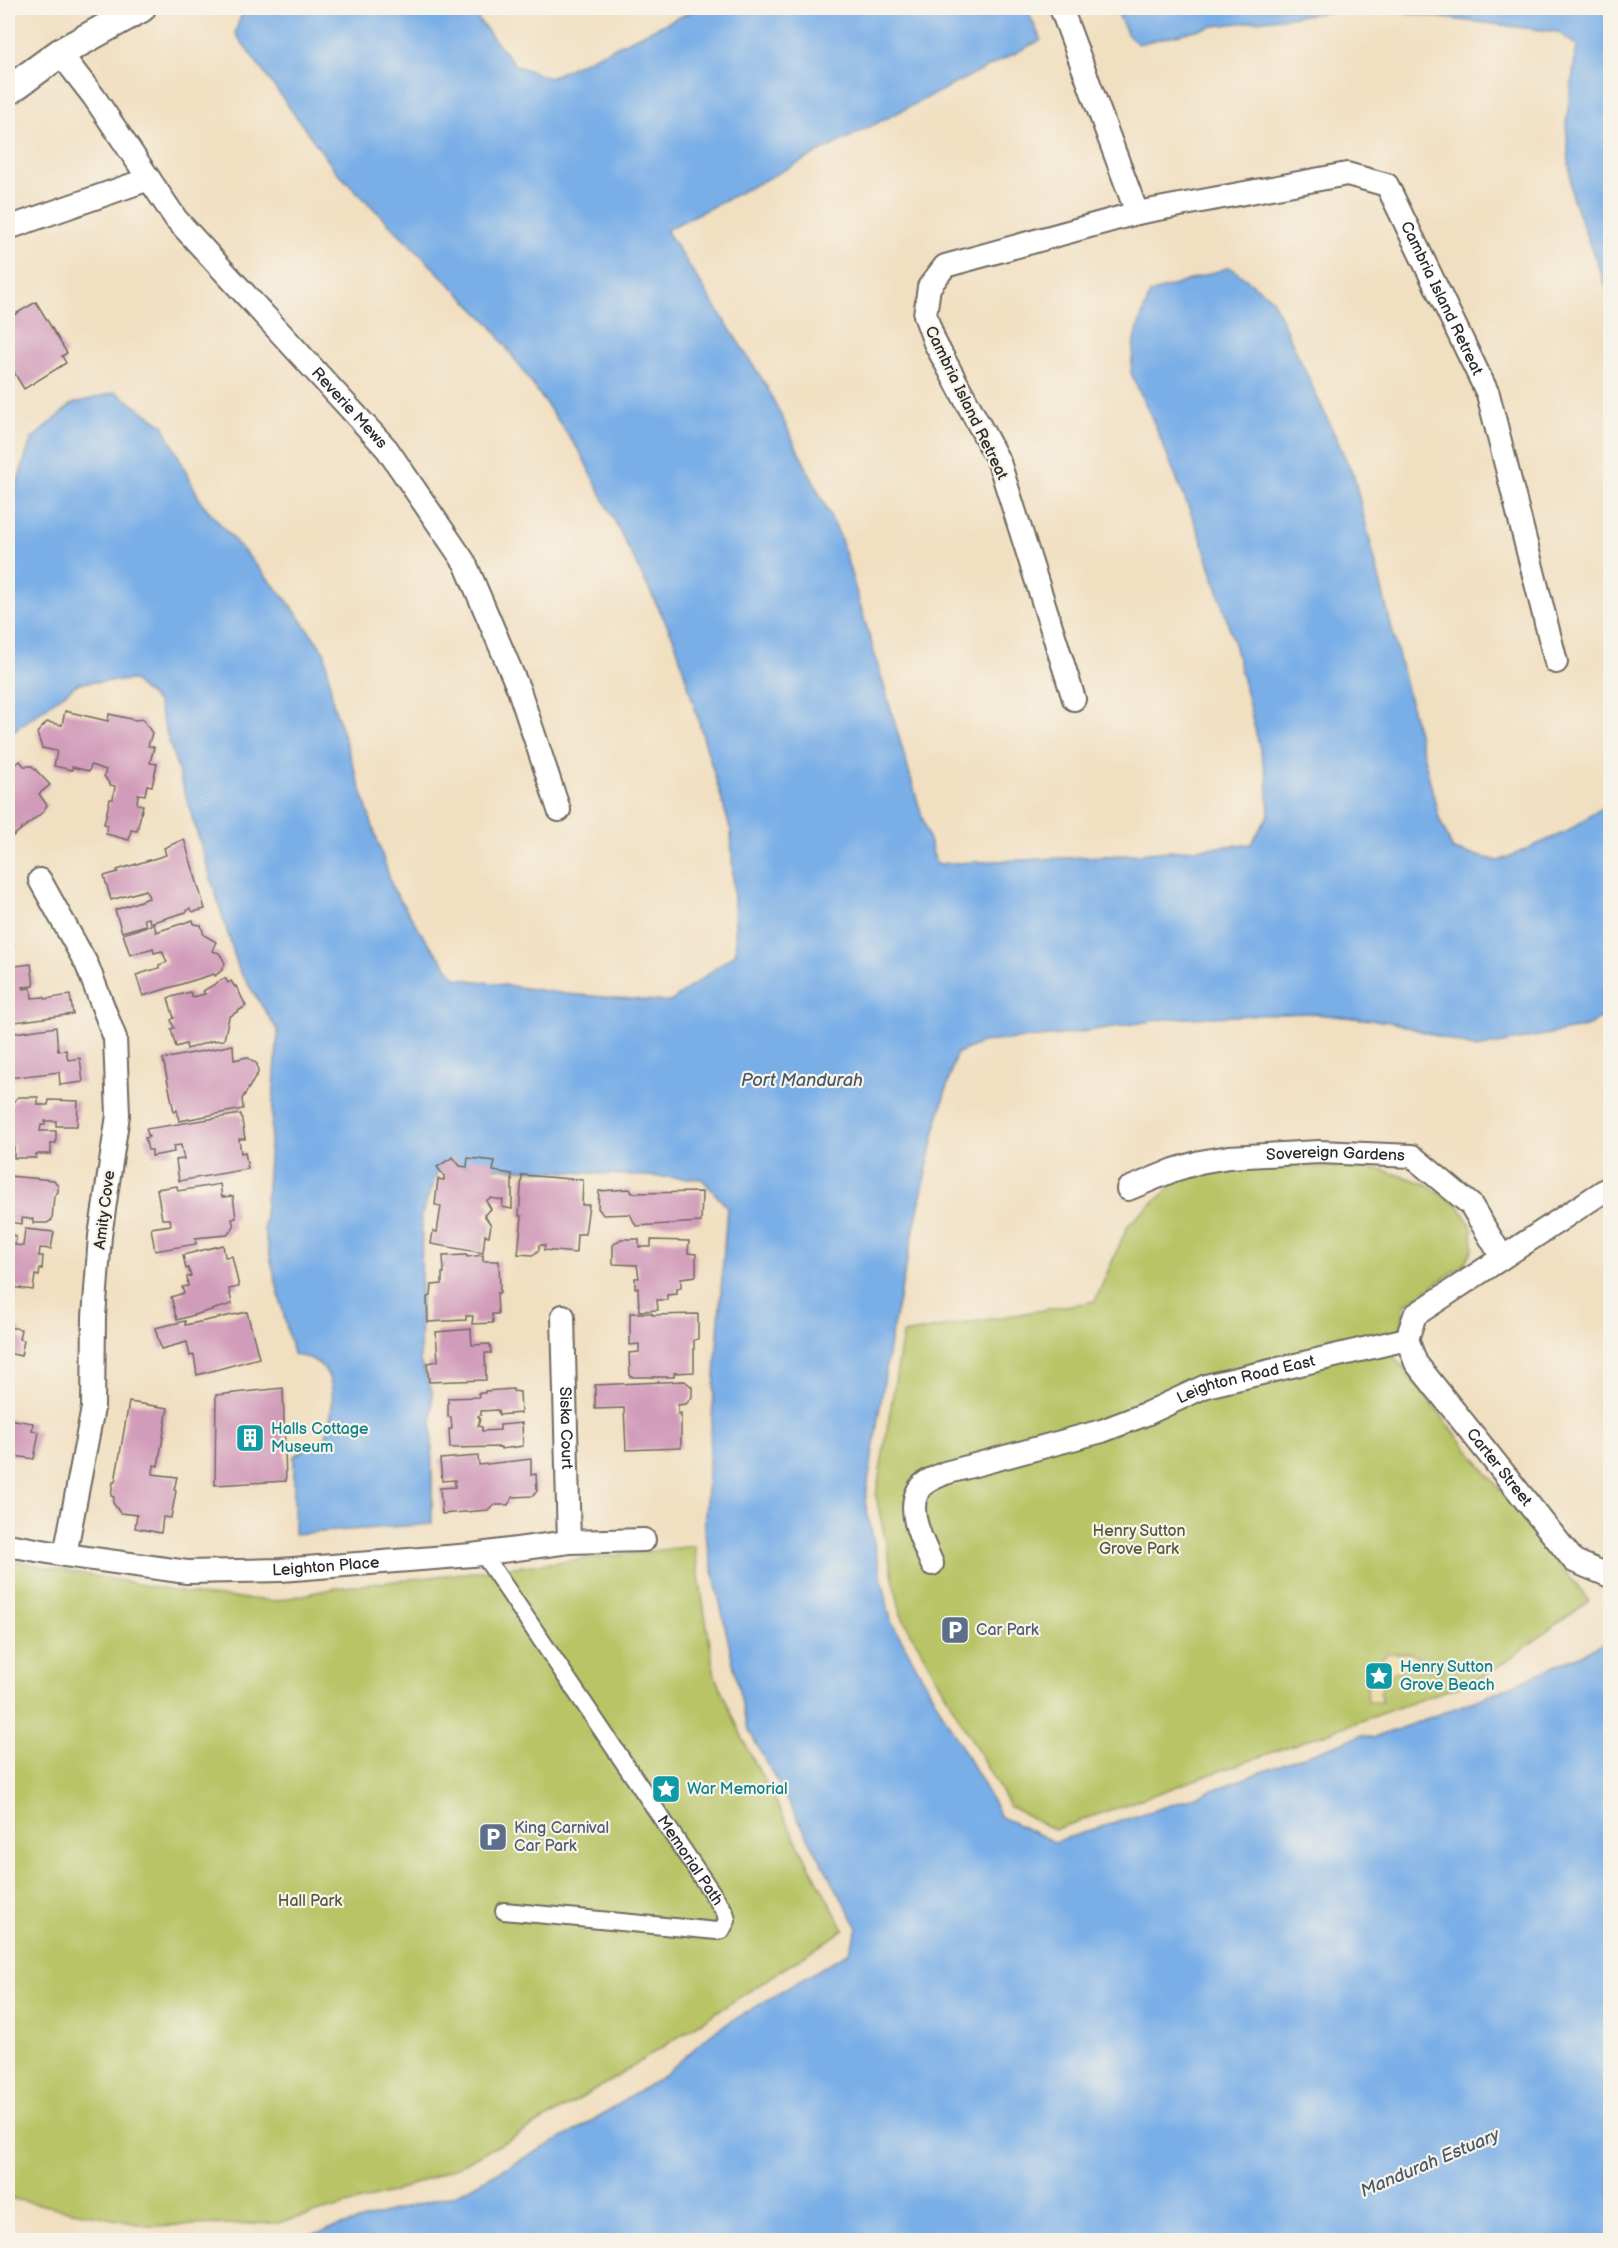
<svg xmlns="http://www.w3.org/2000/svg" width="1618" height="2248" viewBox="0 0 1618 2248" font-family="'Balsamiq Sans',sans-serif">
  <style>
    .green { fill: #b8c466; stroke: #727848; stroke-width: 1.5 }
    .sand { fill: #eeda9e; stroke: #8c8264; stroke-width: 1.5 }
    .water { fill: #79aee7; stroke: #526c89; stroke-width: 1.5 }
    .building { fill: #d19bba }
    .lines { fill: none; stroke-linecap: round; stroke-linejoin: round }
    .pedestrian-casing { stroke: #706a60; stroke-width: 20 }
    .minor-casing { stroke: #706a60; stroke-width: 26 }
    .tertiary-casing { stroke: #706a60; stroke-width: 32 }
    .pedestrian { stroke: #fff; stroke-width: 16 }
    .minor { stroke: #fff; stroke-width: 22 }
    .tertiary { stroke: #fff; stroke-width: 28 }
    .labels { text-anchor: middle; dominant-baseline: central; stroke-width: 4.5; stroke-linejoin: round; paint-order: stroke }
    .street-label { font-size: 16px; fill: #2b2b2b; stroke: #f7f3e8 }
    .culture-label { font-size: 16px; fill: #0d838f; stroke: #f7f3e8; text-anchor: start }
    .park-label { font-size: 16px; fill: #55593d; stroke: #f7f3e8 }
    .service-label { font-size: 16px; fill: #4e5e75; stroke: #f7f3e8; text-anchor: start }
    .water-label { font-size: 18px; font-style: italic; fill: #46596d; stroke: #f7f3e8 }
  </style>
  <rect width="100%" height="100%" fill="#f7f3e8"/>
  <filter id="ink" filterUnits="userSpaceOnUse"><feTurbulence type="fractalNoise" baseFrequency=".0167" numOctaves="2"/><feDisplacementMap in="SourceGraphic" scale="12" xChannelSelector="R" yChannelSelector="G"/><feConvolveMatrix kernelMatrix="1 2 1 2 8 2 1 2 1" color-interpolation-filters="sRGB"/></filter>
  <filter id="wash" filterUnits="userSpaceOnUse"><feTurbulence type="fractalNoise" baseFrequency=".008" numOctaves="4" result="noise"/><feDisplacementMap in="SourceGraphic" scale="24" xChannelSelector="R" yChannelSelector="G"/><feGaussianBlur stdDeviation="1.35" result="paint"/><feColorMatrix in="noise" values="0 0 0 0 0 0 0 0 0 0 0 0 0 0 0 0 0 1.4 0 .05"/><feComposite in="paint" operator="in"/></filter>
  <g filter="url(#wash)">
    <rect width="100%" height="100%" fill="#f1dfc1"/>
    <g class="green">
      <path d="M1247 1164 1380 1169 1426 1184 1458 1205 1472 1227 1473 1248 1464 1265 1405 1304 1396 1359 1589 1601 1484 1677 1054 1830 1009 1806 901 1615 876 1496 903 1334 1095 1301 1128 1225 1181 1178Z"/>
      <path d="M694 1546 715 1676 748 1750 844 1930 610 2081 520 2134 457 2167 391 2193 278 2223 148 2226 8 2198V1560L197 1595 275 1601 336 1588Z"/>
    </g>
    <path class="sand" d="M1387 1653H1411L1443 1672 1409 1667 1390 1674 1380 1692 1382 1702H1367L1368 1678Z"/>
    <g class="water">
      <path d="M244 8H469L515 65 549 78 699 8H1030L1027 9 1041 40 666 230 766 385 840 536 936 864 1125 855 1251 844 1269 814 1267 778 1233 639 1201 538 1154 423 1131 373 1134 340 1150 293 1230 267 1272 299 1354 477 1439 818 1453 850 1499 861 1568 831 1610 802V1011L1586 1027 1476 1048 1391 1022 1306 1013 1165 1019 1061 1035 983 1042 956 1054 937 1122 891 1336 865 1502 891 1621 1001 1817 1054 1842 1177 1803 1362 1735 1374 1738 1493 1694 1610 1641V2240H263L302 2237 389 2212 457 2194 579 2129 663 2076 713 2032 849 1952 858 1928 747 1727 704 1530 727 1207 702 1179 440 1165 422 1213 420 1361 432 1391V1524L294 1534V1456L326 1438C332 1413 342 1373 311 1359 306 1357 299 1356 293 1354L264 1231 278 1031 239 970 157 702 132 680 79 683 8 735V511L31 440 72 404 116 392 163 425 201 502 289 603 325 653 333 703 393 889 423 936 456 978 566 994 670 1002 736 953 731 831 675 641 580 452 490 324 335 170 235 33Z"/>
      <path d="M1115 8H1610V297L1572 197 1566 123 1577 46 1558 32 1364 8 1214 26 1138 44 1128 35Z"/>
    </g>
    <g id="blocks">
      <g class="building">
        <path d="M36 302 67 353 62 356 66 363 24 389 11 367 8 369V304L14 315Z"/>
        <path d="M65 711 108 721 109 714 135 720 143 719 152 733 148 746 154 747 150 763 157 764 152 786 147 785 145 795 138 794 137 804 143 805 137 831 131 830 129 840 106 834 107 825 104 824 110 799H113L115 786 110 785 104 776 106 770 91 765 89 771 72 767V770L54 766 57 751 42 748 37 733 47 722 62 725Z"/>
        <path d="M20 761 24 766H32L50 785 39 794 47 805 43 812 8 840V767L11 768Z"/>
        <path d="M184 839 205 909 193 912 190 908 186 912 150 923 149 918 144 919 146 925 122 932 115 910 149 898 146 890 111 900 104 876 118 872 117 870 166 855 164 848Z"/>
        <path d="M193 920 194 924 201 925 204 935 216 942 212 951 219 953 223 959 225 964 222 970 215 976 214 974 143 996 136 975 159 968V965L167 962 162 951 154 953 153 948 130 955 123 934 154 924 156 932Z"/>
        <path d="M8 929 14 946 8 949Z"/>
        <path d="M31 964 34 986 23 987 24 989 31 988 32 998 44 997 45 999 70 995 73 1014 8 1023V967Z"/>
        <path d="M225 978 228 983 231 981 235 987 236 986 246 1006 229 1017 224 1040 212 1041 187 1049 186 1044 176 1047 171 1029 174 1028 171 1020 174 1018 168 998 190 992 192 997 205 994 203 991Z"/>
        <path d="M56 1027 58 1051 66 1050 68 1060 80 1058 83 1082 60 1085 59 1072 8 1078V1034Z"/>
        <path d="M233 1045 234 1060 247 1057 257 1064 258 1073 242 1099 243 1109 179 1121 177 1110 174 1112 163 1059Z"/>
        <path d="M18 1097H38V1105H48L49 1100 78 1101 77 1126H56V1121H45V1125H41L40 1131H56V1143H51V1154H36V1158H14V1145H8V1108Z"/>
        <path d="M241 1114 245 1139H239L241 1153 245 1152 248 1169 179 1181 176 1160 184 1159 181 1145 173 1146 174 1152 152 1156V1150H148L145 1138 149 1137 146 1129Z"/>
        <path d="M453 1157 460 1166 467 1167 468 1158 495 1161 493 1171 512 1174V1209L502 1207 503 1200 490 1198 486 1201 491 1209 484 1215 491 1225 489 1236 485 1235 483 1253 431 1244 433 1231 437 1232 441 1206 435 1205 438 1179 444 1180V1176L437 1167Z"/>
        <path d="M522 1175 583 1180 582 1205H589L585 1234H577L576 1253 544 1250 545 1245H539V1250L533 1255 518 1254 522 1216H519Z"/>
        <path d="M8 1176 54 1180 58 1186V1192L54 1196 52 1220 47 1223H33V1219L22 1218V1224L8 1222Z"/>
        <path d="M220 1184 222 1197 233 1196 236 1218 232 1219 234 1227 227 1235 195 1238 196 1244 155 1251 151 1228 171 1225 170 1219H162L157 1189 177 1186 178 1191Z"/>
        <path d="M630 1189 632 1193 702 1192 701 1222 636 1226 630 1214 603 1215 598 1208 599 1191Z"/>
        <path d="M25 1229 54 1232 51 1249 40 1248 39 1256H43L42 1269 40 1268 39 1276 35 1275 33 1290 11 1287 12 1282 8 1281V1230H12L11 1235 16 1236 15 1245 23 1246Z"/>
        <path d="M621 1239H639V1247H651V1240L689 1241 688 1253 696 1254V1276L681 1278V1288L677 1289V1294L667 1295V1300H657L658 1310 639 1311 638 1288H635V1278H639L637 1265 613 1264V1245Z"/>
        <path d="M223 1245 225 1257 232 1256 239 1287 229 1289 232 1304 177 1320 171 1297 184 1293 182 1287 188 1286 187 1277 191 1276 188 1268 186 1269 183 1255Z"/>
        <path d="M467 1255V1257L483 1255V1261H499L500 1293H497L498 1314H492L493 1323 472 1324 473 1316H466V1320L428 1322 427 1297 431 1296 432 1285 442 1284V1273H444L443 1256Z"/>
        <path d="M8 1291 15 1292 9 1324H8Z"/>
        <path d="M247 1312 259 1358 197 1375 194 1355 190 1356 187 1342 161 1349 155 1328 185 1321V1325Z"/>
        <path d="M630 1313H652V1315L698 1314V1339L694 1340V1372L674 1373V1377H630L629 1353 639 1352V1344L630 1345Z"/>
        <path d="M8 1327 21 1329 19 1339 24 1340 21 1356 8 1353Z"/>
        <path d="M471 1329 472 1345 490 1344 491 1353H485L486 1380 429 1382 427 1363 438 1361 436 1332Z"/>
        <path d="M685 1381 692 1387V1397L686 1404 678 1405V1414L681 1413V1448L626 1450 624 1408 595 1409V1385Z"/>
        <path d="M283 1388 286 1481 215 1485 216 1395Z"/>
        <path d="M513 1389V1391L520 1392 521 1413 499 1415 498 1410 481 1411V1415L478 1416 480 1419 478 1426 482 1427V1431L500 1430V1425L522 1423 523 1446 501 1449V1447L450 1448 449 1429H452L451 1417H448V1398L479 1397 478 1393H485V1391Z"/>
        <path d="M129 1402 168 1408 158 1466 154 1465 153 1474 177 1477 174 1490 176 1491 171 1518 163 1517 161 1533 135 1528 137 1515 120 1513 113 1503 114 1497 111 1496 113 1482H115Z"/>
        <path d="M8 1419 33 1423 32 1430 39 1432 34 1459 8 1455Z"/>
        <path d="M478 1456 479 1465 531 1459V1475L536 1474 537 1491 533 1496 513 1497 508 1505H493L488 1510 442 1514 440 1488 455 1487V1480L442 1481 440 1459Z"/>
      </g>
    </g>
  </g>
  <g filter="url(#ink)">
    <use href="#blocks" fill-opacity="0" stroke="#706a60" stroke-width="1.5"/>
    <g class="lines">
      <g class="pedestrian-casing">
        <g id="pedestrian">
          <path id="s1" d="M483 1554 725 1912 727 1920 722 1930 717 1931 504 1911"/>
        </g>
      </g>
      <g class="minor-casing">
        <g id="minor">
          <path d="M1061 8 1137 213"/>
          <path id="s2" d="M60 53 94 97 176 219 387 449 465 563 519 690 559 810"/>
          <path d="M8 228 149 179"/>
          <path id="s3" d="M1074 699 999 462 935 343 925 315 929 287 945 266 1137 213 1347 174 1387 185 1488 394 1556 662"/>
          <path d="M40 880 87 965 115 1038 118 1115 100 1236 94 1317 93 1408 65 1555"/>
          <path id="s4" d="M1128 1189 1174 1170 1200 1162 1229 1157 1319 1152 1412 1156 1471 1205 1502 1257"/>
          <path id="s5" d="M563 1316 569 1542"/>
          <path id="s6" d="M1407 1339 1416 1363 1574 1561 1610 1576"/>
          <path d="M1407 1339 1415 1315 1610 1187"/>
          <path id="s7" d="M8 1545 65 1555 187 1572 281 1570 472 1555 569 1542 644 1540"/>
          <path id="s8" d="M932 1564C924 1544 906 1513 918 1491 923 1481 935 1478 945 1473L1102 1431 1146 1414 1206 1386 1407 1339"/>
        </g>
      </g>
      <g class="tertiary-casing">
        <path id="tertiary" d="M8 91 60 53 141 8"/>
      </g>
      <use href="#pedestrian" class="pedestrian"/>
      <use href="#minor" class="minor"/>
      <use href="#tertiary" class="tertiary"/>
    </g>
  </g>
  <defs>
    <g id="building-square" transform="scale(1.5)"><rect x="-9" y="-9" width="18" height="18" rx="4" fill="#0f9aa8" stroke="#f7f3e8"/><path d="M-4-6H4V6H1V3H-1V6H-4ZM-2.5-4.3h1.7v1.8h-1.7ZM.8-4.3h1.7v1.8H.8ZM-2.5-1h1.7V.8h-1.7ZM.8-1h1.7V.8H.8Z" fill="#fff"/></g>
    <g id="parking-square" transform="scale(1.5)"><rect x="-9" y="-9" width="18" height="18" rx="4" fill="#5c6f8a" stroke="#f7f3e8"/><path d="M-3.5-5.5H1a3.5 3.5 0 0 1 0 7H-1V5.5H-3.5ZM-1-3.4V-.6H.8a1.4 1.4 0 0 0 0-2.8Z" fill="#fff"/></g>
    <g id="sight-square" transform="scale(1.5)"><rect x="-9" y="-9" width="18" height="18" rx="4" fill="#0f9aa8" stroke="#f7f3e8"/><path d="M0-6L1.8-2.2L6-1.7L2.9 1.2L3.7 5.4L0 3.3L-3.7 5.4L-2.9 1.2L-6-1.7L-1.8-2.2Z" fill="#fff"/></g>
  </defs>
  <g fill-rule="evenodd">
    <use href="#building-square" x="250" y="1438"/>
    <use href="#parking-square" x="955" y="1630"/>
    <use href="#sight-square" x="1379" y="1676"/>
    <use href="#sight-square" x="666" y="1789"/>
    <use href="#parking-square" x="493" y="1837"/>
  </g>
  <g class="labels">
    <g class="street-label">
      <text stroke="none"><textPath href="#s3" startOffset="1048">Cambria Island Retreat</textPath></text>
      <text transform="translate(966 403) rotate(64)">Cambria Island Retreat</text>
      <text stroke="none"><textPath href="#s2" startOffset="459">Reverie Mews</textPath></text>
      <text stroke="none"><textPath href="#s4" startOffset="213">Sovereign Gardens</textPath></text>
      <text transform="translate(105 1210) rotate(-83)">Amity Cove</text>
      <text stroke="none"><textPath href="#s8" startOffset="426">Leighton Road East</textPath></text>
      <text stroke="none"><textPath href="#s5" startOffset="112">Siska Court</textPath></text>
      <text stroke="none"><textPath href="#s6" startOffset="159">Carter Street</textPath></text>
      <text stroke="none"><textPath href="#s7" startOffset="320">Leighton Place</textPath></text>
      <text stroke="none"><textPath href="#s1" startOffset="370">Memorial Path</textPath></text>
    </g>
    <g class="culture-label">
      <text x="271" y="1429">Halls Cottage<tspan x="271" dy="18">Museum</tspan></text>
      <text x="1400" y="1667">Henry Sutton<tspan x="1400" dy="18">Grove Beach</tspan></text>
      <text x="687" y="1789">War Memorial</text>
    </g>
    <g class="park-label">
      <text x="1139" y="1531">Henry Sutton<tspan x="1139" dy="18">Grove Park</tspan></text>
      <text x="310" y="1901">Hall Park</text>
    </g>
    <g class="service-label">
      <text x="976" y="1630">Car Park</text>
      <text x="514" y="1828">King Carnival<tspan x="514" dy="18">Car Park</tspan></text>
    </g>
    <g class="water-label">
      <text x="802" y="1080">Port Mandurah</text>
      <text transform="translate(1430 2163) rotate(-23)">Mandurah Estuary</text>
    </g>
  </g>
  <rect width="1618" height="2248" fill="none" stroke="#f7f3e8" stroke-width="30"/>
</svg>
